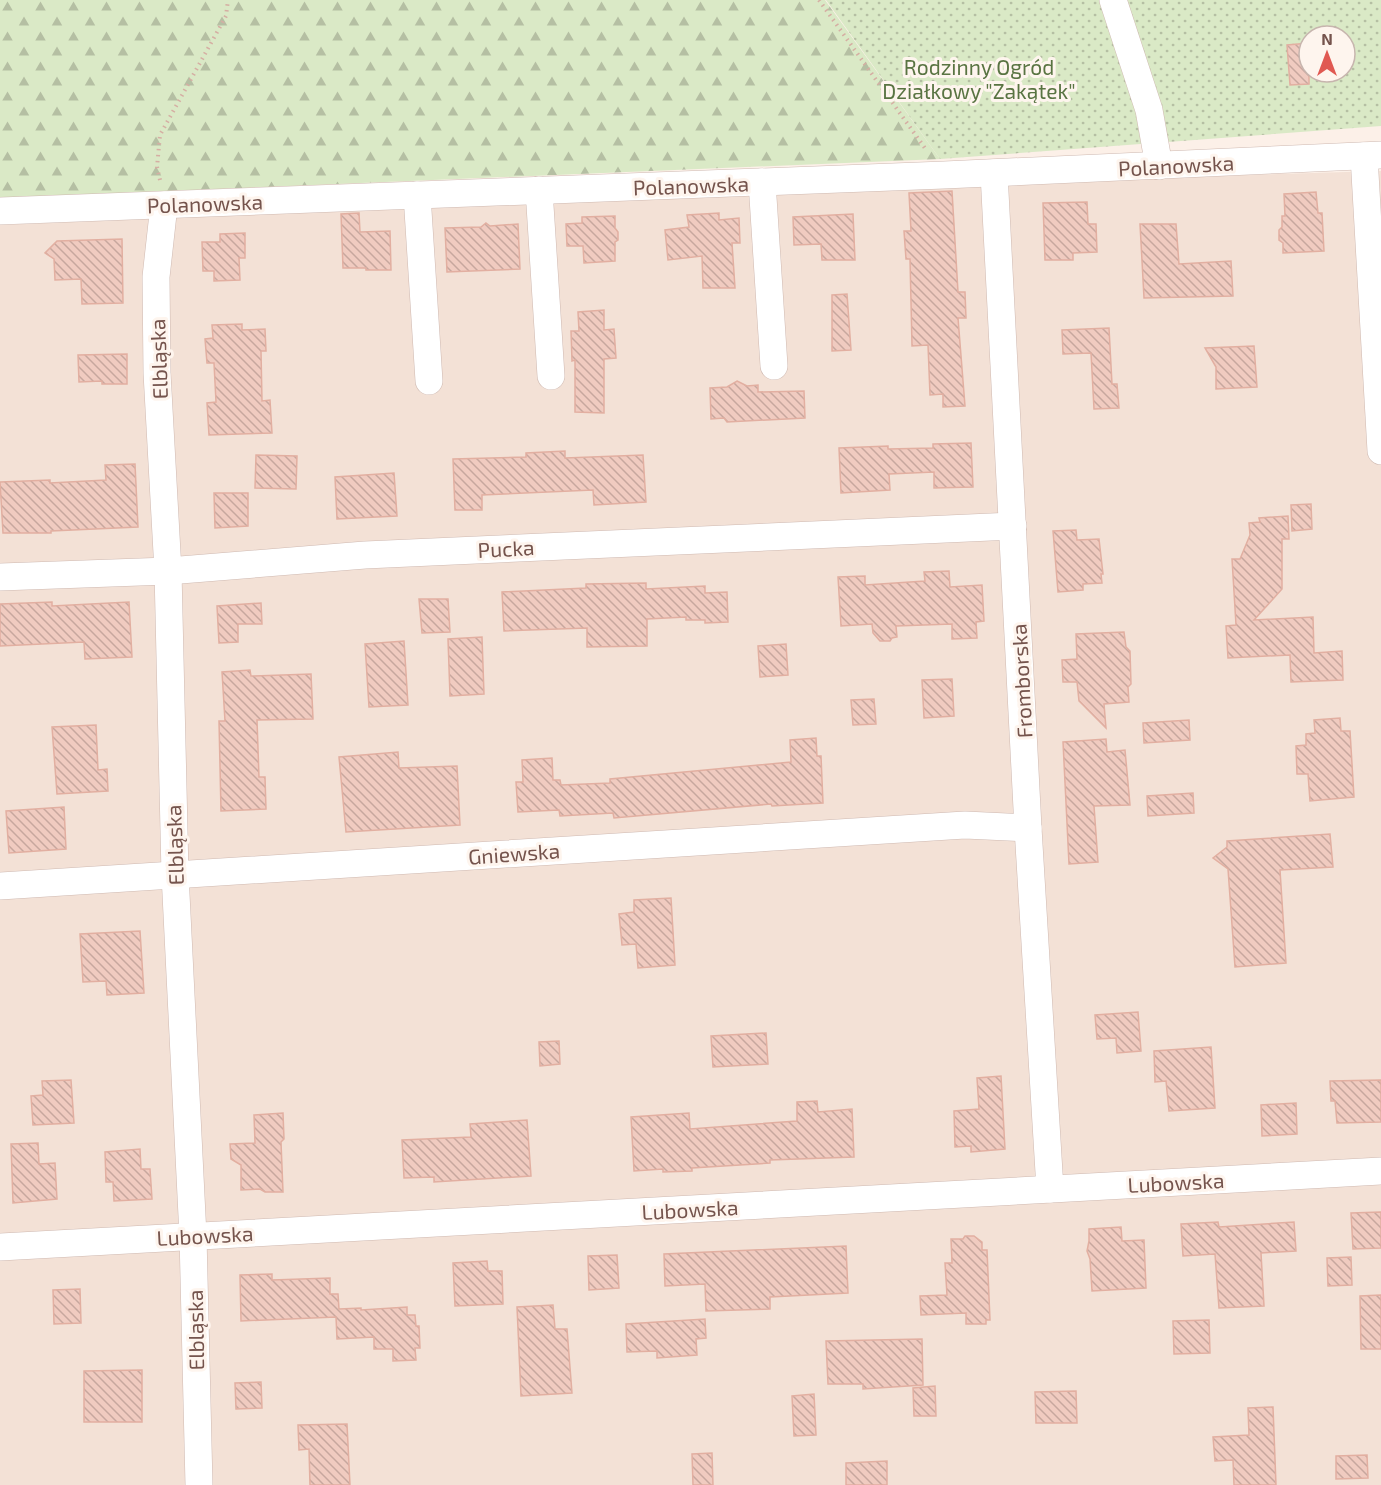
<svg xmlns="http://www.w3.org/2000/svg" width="1381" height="1485" viewBox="0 0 1381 1485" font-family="'Exo 2',sans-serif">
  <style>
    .residential { fill: #f3e1d6 }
    .forest { fill: url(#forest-firs) }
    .garden { fill: url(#garden-dots); fill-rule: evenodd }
    .building { fill: url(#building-back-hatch); stroke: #e2afa1; stroke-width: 1.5 }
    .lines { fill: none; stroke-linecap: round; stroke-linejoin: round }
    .minor-casing { stroke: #cfb9b1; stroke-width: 28 }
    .path { stroke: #d5aea3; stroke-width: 4; stroke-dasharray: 1.5 4.5; stroke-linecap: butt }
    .minor { stroke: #fff; stroke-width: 27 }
    .labels { text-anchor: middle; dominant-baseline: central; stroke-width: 6; stroke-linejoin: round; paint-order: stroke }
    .park-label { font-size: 21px; fill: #597442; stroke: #fef5ee }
    .street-label { font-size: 21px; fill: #75544d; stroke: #fef5ee }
  </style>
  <defs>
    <pattern id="forest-firs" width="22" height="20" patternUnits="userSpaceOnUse" patternTransform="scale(1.5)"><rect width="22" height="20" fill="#dae9c6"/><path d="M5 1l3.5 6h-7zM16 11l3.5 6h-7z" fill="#b5bfa3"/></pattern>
    <pattern id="garden-dots" width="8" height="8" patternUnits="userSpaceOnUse" patternTransform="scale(1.5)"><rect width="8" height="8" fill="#dae9c6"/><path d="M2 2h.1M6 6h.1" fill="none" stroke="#b5bfa3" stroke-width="1.8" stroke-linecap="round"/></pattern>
    <pattern id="building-back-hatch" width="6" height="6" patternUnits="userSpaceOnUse" patternTransform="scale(1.5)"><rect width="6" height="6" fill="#f0cbc0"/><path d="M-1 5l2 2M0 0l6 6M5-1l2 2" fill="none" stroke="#c7a79e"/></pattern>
  </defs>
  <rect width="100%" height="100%" fill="#fcf0e8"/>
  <path class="residential" d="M1381 171V1485H0V225L1016 182Z"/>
  <path class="forest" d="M0 0H825L940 159 0 198Z"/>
  <path class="garden" d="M826 0H1381V126L940 159ZM1309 36H1345V72H1309Z"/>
  <g class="building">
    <path d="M1309 43V84L1290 85 1287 45Z"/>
    <path d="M952 191 958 292H965L966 318H958L965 406 943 407V394L930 395 928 345 912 346 910 259H906L904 231H911L909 193Z"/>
    <path d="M1316 192 1318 213H1322L1324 251 1283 253V243L1279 240V230L1282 227V216H1285L1284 194Z"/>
    <path d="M1087 202 1088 224H1096L1097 252 1073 253V260H1045L1043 203Z"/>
    <path d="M359 213 360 232 390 231 391 270H366V268H343L341 214Z"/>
    <path d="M719 213V220L739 218 740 243H732L735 288H703L702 256 668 260 665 230 689 227 687 215Z"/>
    <path d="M853 214 855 260H822L821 244 794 245 793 217Z"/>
    <path d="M615 216V228L618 232V240L615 242V261L584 263 583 246H567L566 224 582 223V217Z"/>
    <path d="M486 223 490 226 518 224 520 269 447 272 445 228 481 227Z"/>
    <path d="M1140 224H1176L1179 264 1231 261 1233 296 1144 298Z"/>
    <path d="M245 233V258H239L240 280 214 281V271H203L202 242H220V234Z"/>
    <path d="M122 239 123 303 82 304 81 279 55 280 54 259 45 253 57 241Z"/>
    <path d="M847 294 851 350 832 351V295Z"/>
    <path d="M604 310V330L614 329 616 358 604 359V413L575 412V360L572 361 571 331H579L578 312Z"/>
    <path d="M242 324V330L265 329 266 351H261L262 401 270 400 272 433 209 435 207 403 216 402 214 363H207L205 339 213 338 212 325Z"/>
    <path d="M1109 328 1112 384H1117L1119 408 1094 409 1091 353 1063 354 1062 330Z"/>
    <path d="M1254 346 1257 387 1216 389V367L1205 348Z"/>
    <path d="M127 354V384H102V381L79 382 78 355Z"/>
    <path d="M737 381 747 386 758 385V392L804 391 805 418 727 422 724 418 711 419 710 388 727 387Z"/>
    <path d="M971 443 973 487 934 488V472L889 474 890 490 841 493 839 448 888 446V449L933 448V444Z"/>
    <path d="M565 451V458L643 455 646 502 594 505 593 490 482 495V510H455L453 459 526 457V453Z"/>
    <path d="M256 455 297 456 296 489 255 488Z"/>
    <path d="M135 464 138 527 51 531V533H3L0 482 50 480V483L106 480 105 465Z"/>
    <path d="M394 473 397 516 337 519 335 477Z"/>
    <path d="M214 493H248V526L215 528Z"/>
    <path d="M1311 504 1312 529 1292 531 1291 505Z"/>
    <path d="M1288 516 1289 539H1282V589L1254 620 1313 617 1314 653 1342 651 1343 680 1291 682 1290 655 1228 658 1226 626 1236 625 1232 559H1240L1250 535 1249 523 1260 522 1259 518Z"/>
    <path d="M1076 530 1077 540 1099 539 1103 574H1101L1102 583 1083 584V590L1058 592 1053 531Z"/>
    <path d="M949 571 950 587 982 585 984 621 976 622 977 638 952 639V624L896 626 897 637 892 638 890 641H880L873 633 872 624 841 626 838 577 865 576V585L925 581 924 572Z"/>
    <path d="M646 583V589L705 586V593L727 592 728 622 705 623V620H686V617L647 619V646L587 647V628L504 631 502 592 586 588V584Z"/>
    <path d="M419 599H448L450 632 422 633Z"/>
    <path d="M52 602V606L129 602 132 657 85 659 84 642 0 646V604Z"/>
    <path d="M261 603 262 624H238V642L219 643 217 606Z"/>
    <path d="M1124 632 1126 647 1130 651 1131 684 1128 687 1129 702 1104 704 1106 728 1079 701 1077 682H1063L1062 660 1077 659 1076 634Z"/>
    <path d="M482 637 484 694 450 696 448 639Z"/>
    <path d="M404 641 408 705 369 707 365 644Z"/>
    <path d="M786 644 788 675 760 677 758 646Z"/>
    <path d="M250 670 251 676 311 674 313 719 257 720 259 777H265L266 809 221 811 219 721H225L222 672Z"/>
    <path d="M952 679 954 716 924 718 922 680Z"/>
    <path d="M874 699 876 724 853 725 851 700Z"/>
    <path d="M1340 718 1341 731H1350L1354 797 1310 801 1308 774H1297L1296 746 1306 745V734L1315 733 1314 720Z"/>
    <path d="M1189 720 1190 740 1144 743 1143 723Z"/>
    <path d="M96 725 98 770 107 769 108 791 57 794 52 727Z"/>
    <path d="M816 738 817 756H821L823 803 772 806 771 804 614 818 613 813 560 816 559 810 518 812 516 782H523L522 760 552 758 553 780H560L561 785 610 783V779L791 762 790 740Z"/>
    <path d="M1106 739 1107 752 1125 750 1130 805 1094 806 1098 862 1069 864 1063 742Z"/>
    <path d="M398 752 399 768 457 766 460 825 346 832 339 757Z"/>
    <path d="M1193 793 1194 813 1148 816 1147 796Z"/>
    <path d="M64 807 66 849 9 853 6 811Z"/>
    <path d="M1330 834 1333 867 1280 870 1286 963 1235 967 1228 869 1213 858 1227 847V841Z"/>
    <path d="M671 898 675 965 638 968 636 944 622 945 619 914 634 912V900Z"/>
    <path d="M140 931 144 993 107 995 106 981 83 982 80 934Z"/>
    <path d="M1138 1012 1141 1051 1117 1053 1116 1038 1097 1039 1095 1015Z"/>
    <path d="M766 1033 768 1064 713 1067 711 1036Z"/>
    <path d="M559 1041 560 1064 540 1066 539 1042Z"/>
    <path d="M1211 1047 1215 1108 1169 1111 1166 1081 1155 1082 1154 1051Z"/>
    <path d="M1001 1076 1005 1149 971 1152V1146L955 1147 954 1111 979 1109 977 1078Z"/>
    <path d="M71 1080 74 1123 33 1125 31 1096 43 1095 42 1081Z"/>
    <path d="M1381 1080V1122L1337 1123 1335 1101H1331L1330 1081Z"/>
    <path d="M817 1101 818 1112 852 1109 854 1157 770 1160V1163L692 1168V1171L663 1172V1169L634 1171 631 1117 689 1113 690 1129 797 1121V1102Z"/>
    <path d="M1296 1103 1297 1134 1262 1136 1261 1105Z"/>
    <path d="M283 1113 284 1139 281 1142 283 1192H265L260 1189 241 1190V1165L231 1159 230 1144 255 1143 254 1115Z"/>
    <path d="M527 1120 531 1176 434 1182V1177L404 1178 402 1140 471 1137 470 1124Z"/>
    <path d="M38 1143 39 1164 55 1163 57 1199 13 1203 11 1144Z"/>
    <path d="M140 1149 141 1169H150L152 1199 114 1201 113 1182H106L105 1152Z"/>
    <path d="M1381 1212V1248L1353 1249 1351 1213Z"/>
    <path d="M1218 1222 1219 1227 1294 1222 1296 1251 1261 1253 1264 1306 1219 1308 1215 1254 1183 1256 1181 1224Z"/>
    <path d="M1121 1227 1122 1241 1144 1240 1146 1288 1092 1291 1090 1259 1087 1251 1089 1241V1229Z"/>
    <path d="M965 1236H974L982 1242V1250H987L990 1320H986V1324H966V1313L921 1315 920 1296 947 1295 945 1263H952L951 1239H963Z"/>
    <path d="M846 1246 848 1293 770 1297V1309L706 1311 705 1284 665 1286 664 1254Z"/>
    <path d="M617 1255 619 1288 589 1290 588 1256Z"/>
    <path d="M1351 1257 1352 1285 1328 1286 1327 1258Z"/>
    <path d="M487 1261 488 1271H502L503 1304 455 1306 453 1263Z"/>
    <path d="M272 1274V1280L330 1278V1294H338L339 1309 361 1308V1310L407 1307V1315H415L416 1326H419L420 1348H415L416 1360 393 1361V1349H374V1337L337 1339 336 1317 241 1321 240 1275Z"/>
    <path d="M80 1289 81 1323 54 1324 53 1290Z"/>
    <path d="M1381 1295V1349H1361L1360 1296Z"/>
    <path d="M553 1305 555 1329H567L572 1393 521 1396 517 1307Z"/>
    <path d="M705 1319 706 1338 696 1339 697 1355 657 1358V1351L627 1352 626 1324Z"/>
    <path d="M1209 1320 1210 1353 1174 1354 1173 1321Z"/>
    <path d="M922 1339 923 1385 863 1389V1384H828L826 1341Z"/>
    <path d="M142 1370V1422H84V1371Z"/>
    <path d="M261 1382 262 1408 236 1409 235 1383Z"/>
    <path d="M935 1386 936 1416H914L913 1388Z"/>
    <path d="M1076 1391 1077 1423H1036L1035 1392Z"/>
    <path d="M814 1394 816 1435 794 1436 792 1396Z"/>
    <path d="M1273 1407 1276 1485H1234L1233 1460 1215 1461 1213 1437 1249 1435 1248 1408Z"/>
    <path d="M347 1424 350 1485H310L309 1449 299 1450 298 1425Z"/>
    <path d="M712 1453 713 1485H693L692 1454Z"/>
    <path d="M1367 1455 1368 1478 1336 1479V1456Z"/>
    <path d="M887 1461V1485H846V1463Z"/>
  </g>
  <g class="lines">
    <g class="minor-casing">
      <g id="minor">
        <path d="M1113 0 1149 110 1159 166"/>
        <path d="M1364 156 1381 451"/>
        <path d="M994 173 1028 828 1050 1189"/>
        <path d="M762 182 774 366"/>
        <path d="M539 190 551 376"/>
        <path d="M417 195 429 381"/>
        <path d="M164 205 156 277 157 373 168 571 175 874 193 1236 199 1485"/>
        <path d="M0 211 944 175 1381 155"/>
        <path d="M0 577 168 571 365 555 1013 526"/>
        <path d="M0 886 965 825 1028 828"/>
        <path d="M0 1247 1381 1171"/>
      </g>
    </g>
    <g class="path">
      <path d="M819 0 927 151"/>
      <path d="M160 180 157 167 160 135 226 16 228 0"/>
    </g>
    <use href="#minor" class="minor"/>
  </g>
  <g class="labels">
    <g class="park-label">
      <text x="979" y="66">Rodzinny Ogród<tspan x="979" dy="24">Działkowy "Zakątek"</tspan></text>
    </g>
    <g class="street-label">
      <text transform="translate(1176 165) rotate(-3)">Polanowska</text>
      <text transform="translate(691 185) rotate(-2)">Polanowska</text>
      <text transform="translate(205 203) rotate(-2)">Polanowska</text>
      <text transform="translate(158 359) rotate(-92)">Elbląska</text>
      <text transform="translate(506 548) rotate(-3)">Pucka</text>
      <text transform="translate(1021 681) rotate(-93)">Fromborska</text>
      <text transform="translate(174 845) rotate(-92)">Elbląska</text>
      <text transform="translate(514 853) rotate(-4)">Gniewska</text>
      <text transform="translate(1176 1182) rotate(-3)">Lubowska</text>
      <text transform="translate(690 1209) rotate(-3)">Lubowska</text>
      <text transform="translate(205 1235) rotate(-3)">Lubowska</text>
      <text transform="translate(195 1330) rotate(-91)">Elbląska</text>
    </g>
  </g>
  <g transform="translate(1327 54)"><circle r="28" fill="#fef5ee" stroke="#c7b5ae" stroke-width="1.5"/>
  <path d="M0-4.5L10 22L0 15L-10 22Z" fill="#e05952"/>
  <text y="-9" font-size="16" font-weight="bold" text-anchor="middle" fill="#75544d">N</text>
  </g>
</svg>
